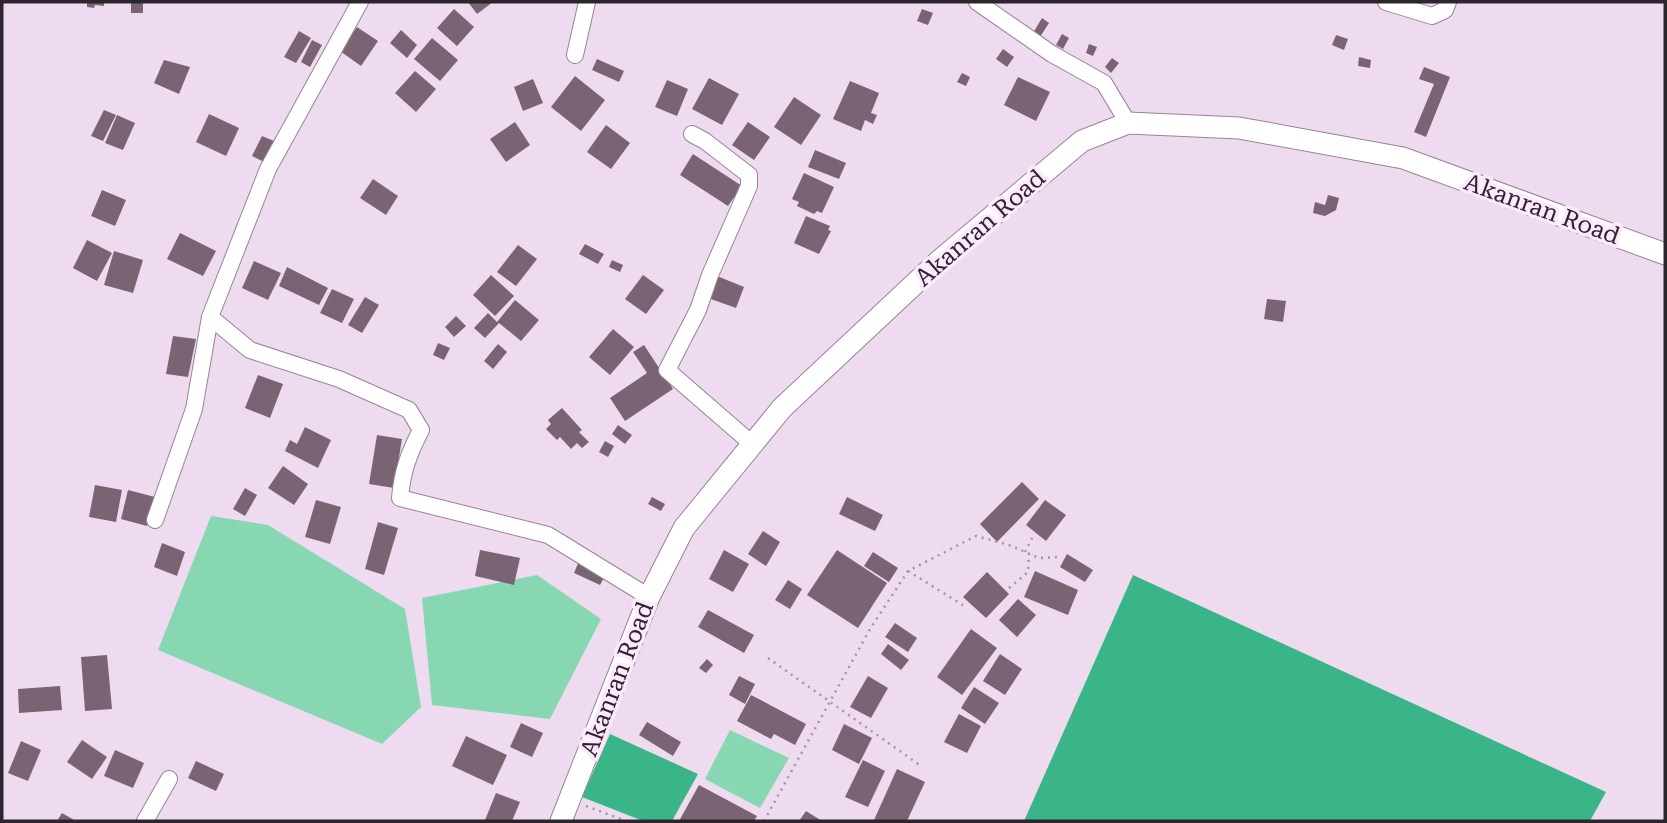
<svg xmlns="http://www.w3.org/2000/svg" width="1667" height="823" viewBox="0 0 1667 823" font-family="'Roboto Serif',serif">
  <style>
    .green { fill: #87d7b3 }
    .forest { fill: #3ab588 }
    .building { fill: #7a6473 }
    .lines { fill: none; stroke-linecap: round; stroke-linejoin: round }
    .minor-casing { stroke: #978497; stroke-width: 18 }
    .major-casing { stroke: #978497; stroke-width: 23 }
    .path { stroke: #a394a4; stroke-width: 2.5; stroke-dasharray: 2 5; stroke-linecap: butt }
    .minor { stroke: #fff; stroke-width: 16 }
    .major { stroke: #fff; stroke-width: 21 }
    .labels { text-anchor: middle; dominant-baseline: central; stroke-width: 7; stroke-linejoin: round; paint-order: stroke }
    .street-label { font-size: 24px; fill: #2d252d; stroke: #fde8fd }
  </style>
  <rect width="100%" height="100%" fill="#efdbf0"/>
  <g class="green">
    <path d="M211 516 268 525 405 609 421 707 382 744 158 650Z"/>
    <path d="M537 575 601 619 550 719 432 705 422 598Z"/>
    <path d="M730 730 789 758 760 808 705 779Z"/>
  </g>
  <g class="forest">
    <path d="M1133 575 1606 792 1590 821H1024Z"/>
    <path d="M610 734 698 774 672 821H643L582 797Z"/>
  </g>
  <g class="building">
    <path d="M87 2H104V6L95 5 94 8 87 7Z"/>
    <rect x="131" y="2" width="12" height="11"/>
    <path d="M468 2H493L477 14Z"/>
    <path d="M454 9 474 27 457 46 437 28Z"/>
    <path d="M922 9 933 13 928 25 917 21Z"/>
    <path d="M1042 18 1049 23 1040 37 1033 33Z"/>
    <path d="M357 27 378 41 361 66 340 51Z"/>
    <path d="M401 30 417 45 407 58 390 43Z"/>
    <path d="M299 31 311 38 296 63 284 57Z"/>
    <path d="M1062 34 1069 38 1063 49 1056 45Z"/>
    <path d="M1336 35 1348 39 1344 50 1332 45Z"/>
    <path d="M432 38 458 60 440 81 414 59Z"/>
    <path d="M312 40 322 45 310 67 301 62Z"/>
    <path d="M1089 44 1097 47 1093 56 1086 53Z"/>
    <path d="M1003 49 1014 57 1007 67 996 59Z"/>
    <path d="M1359 57 1371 60 1370 68 1358 66Z"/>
    <path d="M1112 58 1119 63 1111 73 1105 67Z"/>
    <path d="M597 59 624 71 619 82 592 70Z"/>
    <path d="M164 60 190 67 179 94 154 83Z"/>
    <path d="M1424 67 1450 77 1426 137 1414 132 1434 84 1419 79Z"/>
    <path d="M415 71 436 89 416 112 395 93Z"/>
    <path d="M962 73 970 77 966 86 957 82Z"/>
    <path d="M575 76 605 100 581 131 551 107Z"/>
    <path d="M1018 77 1050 92 1036 121 1004 105Z"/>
    <path d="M709 78 739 94 722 125 692 109Z"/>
    <path d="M533 79 543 103 523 111 514 87Z"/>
    <path d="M667 80 688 89 677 116 655 107Z"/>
    <path d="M850 81 879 93 871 113 877 115 873 124 865 120 861 131 833 119Z"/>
    <path d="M794 97 821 115 801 145 774 127Z"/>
    <path d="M104 110 116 115 103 141 91 136Z"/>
    <path d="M209 114 239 128 226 156 196 142Z"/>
    <path d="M117 115 135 123 123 150 105 143Z"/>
    <path d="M515 122 530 145 506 162 490 139Z"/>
    <path d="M748 122 770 137 754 160 732 145Z"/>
    <path d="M606 125 630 143 611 169 587 152Z"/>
    <path d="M262 136 274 141 264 162 252 156Z"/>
    <path d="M815 150 846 163 839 179 808 167Z"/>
    <path d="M693 154 742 186 728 206 680 175Z"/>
    <path d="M804 173 834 187 822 213 817 211 814 214 797 206 799 202 792 199Z"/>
    <path d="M373 179 398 196 386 215 360 198Z"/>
    <path d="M102 190 126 200 115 226 91 216Z"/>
    <path d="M1328 195 1339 198 1336 210 1325 216 1313 213 1315 202 1325 205Z"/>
    <path d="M806 216 830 226 828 230 831 231 819 254 794 243Z"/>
    <path d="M180 233 216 251 203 276 167 259Z"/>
    <path d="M87 240 112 253 97 281 73 268Z"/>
    <path d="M585 244 604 254 598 264 579 254Z"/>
    <path d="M518 245 537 259 516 286 497 272Z"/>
    <path d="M114 251 143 260 133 293 104 285Z"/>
    <path d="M612 260 623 265 620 272 609 267Z"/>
    <path d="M254 261 281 273 268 300 242 288Z"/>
    <path d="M287 267 328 288 319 305 279 286Z"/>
    <path d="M491 275 514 296 495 316 473 295Z"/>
    <path d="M643 275 664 290 646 314 625 299Z"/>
    <path d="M717 276 744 287 736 308 708 298Z"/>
    <path d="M332 289 354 299 342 323 320 313Z"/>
    <path d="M365 297 379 305 362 333 348 325Z"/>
    <path d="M1267 299 1286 301 1283 322 1264 319Z"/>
    <path d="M515 300 539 320 521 341 499 323 485 338 474 328 488 313 497 322Z"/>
    <path d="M456 316 466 326 454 337 445 327Z"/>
    <path d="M613 329 634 347 610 375 589 357Z"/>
    <path d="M173 336 196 339 188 377 166 374Z"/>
    <path d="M438 343 450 348 444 360 433 355Z"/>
    <path d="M498 344 507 352 493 369 484 361Z"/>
    <path d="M644 345 673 389 625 421 610 398 647 373 633 352Z"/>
    <path d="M258 375 283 384 270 418 245 408Z"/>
    <path d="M562 408 582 430 579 432 589 442 582 448 577 443 571 449 560 437 557 440 546 429 551 424 548 420Z"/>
    <path d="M618 425 632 435 625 444 612 434Z"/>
    <path d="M305 427 331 440 318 468 285 451 290 440 297 444Z"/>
    <path d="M377 435 402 439 394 488 369 484Z"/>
    <path d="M605 441 614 446 608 457 599 452Z"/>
    <path d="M283 466 308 484 294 505 268 488Z"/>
    <path d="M1022 482 1039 499 997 542 980 524Z"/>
    <path d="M95 485 122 490 116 522 89 517Z"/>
    <path d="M245 488 257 495 245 516 233 509Z"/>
    <path d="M128 490 155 497 147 526 121 519Z"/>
    <path d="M652 497 665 504 661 511 648 504Z"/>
    <path d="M847 497 883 515 875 531 839 514Z"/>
    <path d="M316 500 341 507 330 544 305 537Z"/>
    <path d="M1045 500 1066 515 1046 541 1026 525Z"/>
    <path d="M378 522 398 528 384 575 365 569Z"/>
    <path d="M763 531 780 542 766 566 748 554Z"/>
    <path d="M162 543 185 552 177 576 154 567Z"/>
    <path d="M480 550 520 558 514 585 475 576Z"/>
    <path d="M724 550 749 564 733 592 709 579Z"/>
    <path d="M837 550 887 583 858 628 807 595Z"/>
    <path d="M873 552 898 568 889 582 864 566Z"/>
    <path d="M1067 554 1093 570 1085 582 1060 567Z"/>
    <path d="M579 561 606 574 600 585 574 573Z"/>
    <path d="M1035 571 1078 590 1068 615 1024 597Z"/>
    <path d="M987 572 1009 594 986 618 963 597Z"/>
    <path d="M788 580 802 589 790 609 775 600Z"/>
    <path d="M1018 599 1036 615 1017 637 999 620Z"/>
    <path d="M708 610 754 635 744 653 698 627Z"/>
    <path d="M895 623 917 638 908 652 885 637Z"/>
    <path d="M971 629 997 648 962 695 937 677Z"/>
    <path d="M888 644 909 660 901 670 881 654Z"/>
    <path d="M1000 654 1022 669 1005 695 983 681Z"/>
    <path d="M107 655 112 709 85 711 81 657Z"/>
    <path d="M707 659 713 665 706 673 699 668Z"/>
    <path d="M739 676 755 684 745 704 729 695Z"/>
    <path d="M868 676 888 688 871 718 850 707Z"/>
    <path d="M60 686 62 710 19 713 18 689Z"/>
    <path d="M974 687 999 703 985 724 961 708Z"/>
    <path d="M751 695 806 724 795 745 774 734 771 739 737 721Z"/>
    <path d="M959 714 981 726 967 753 944 742Z"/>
    <path d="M647 722 681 742 673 756 639 735Z"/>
    <path d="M521 723 543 733 532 757 510 747Z"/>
    <path d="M844 724 872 738 859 764 832 750Z"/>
    <path d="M466 736 507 755 493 785 452 766Z"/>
    <path d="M82 740 107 757 92 779 67 762Z"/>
    <path d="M21 741 41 750 28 781 8 773Z"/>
    <path d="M115 750 144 763 133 788 104 776Z"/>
    <path d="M863 760 885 771 868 807 845 797Z"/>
    <path d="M196 761 224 774 216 791 188 778Z"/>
    <path d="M897 769 925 782 907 821H876L874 820Z"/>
    <path d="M699 785 757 816 754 821H679Z"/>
    <path d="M496 793 520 802 512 821 485 820Z"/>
    <path d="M806 811 822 821H799Z"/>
    <path d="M62 813 76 821H57Z"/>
  </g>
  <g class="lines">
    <g class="minor-casing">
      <g id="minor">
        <path d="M360 2 268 169 210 317 250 350 339 379 409 410 421 430C409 453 402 472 400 498L548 535 649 597"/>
        <path d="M977 2 1052 54 1104 83 1128 123"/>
        <path d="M1386 2 1432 16 1445 10 1448 2"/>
        <path d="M575 55 587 2"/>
        <path d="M692 134 705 141 749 175V186L710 275 698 310 667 370 751 443"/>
        <path d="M155 520 194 409 210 317"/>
        <path d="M145 821 169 779"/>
      </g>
    </g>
    <g class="major-casing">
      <path id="major" d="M561 821 649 597 684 528 782 408 940 260 1082 141 1128 123 1239 128 1403 158 1665 254"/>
    </g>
    <g class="path">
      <path d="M1025 552 1032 538"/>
      <path d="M908 571 966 607"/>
      <path d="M1009 588 1028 572 1029 554"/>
      <path d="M768 658 921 766"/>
      <path d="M586 806 626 821"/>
      <path d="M764 821 870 629 908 571 976 536 1009 545 1039 558 1059 557"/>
    </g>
    <use href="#minor" class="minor"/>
    <use href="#major" class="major"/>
  </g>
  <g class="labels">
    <g class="street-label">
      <text transform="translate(1542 209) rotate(20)">Akanran Road</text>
      <text transform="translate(980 228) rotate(-41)">Akanran Road</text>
      <text transform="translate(617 679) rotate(-69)">Akanran Road</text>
    </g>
  </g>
  <rect width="1667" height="823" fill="none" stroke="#2d252d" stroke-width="7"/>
</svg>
